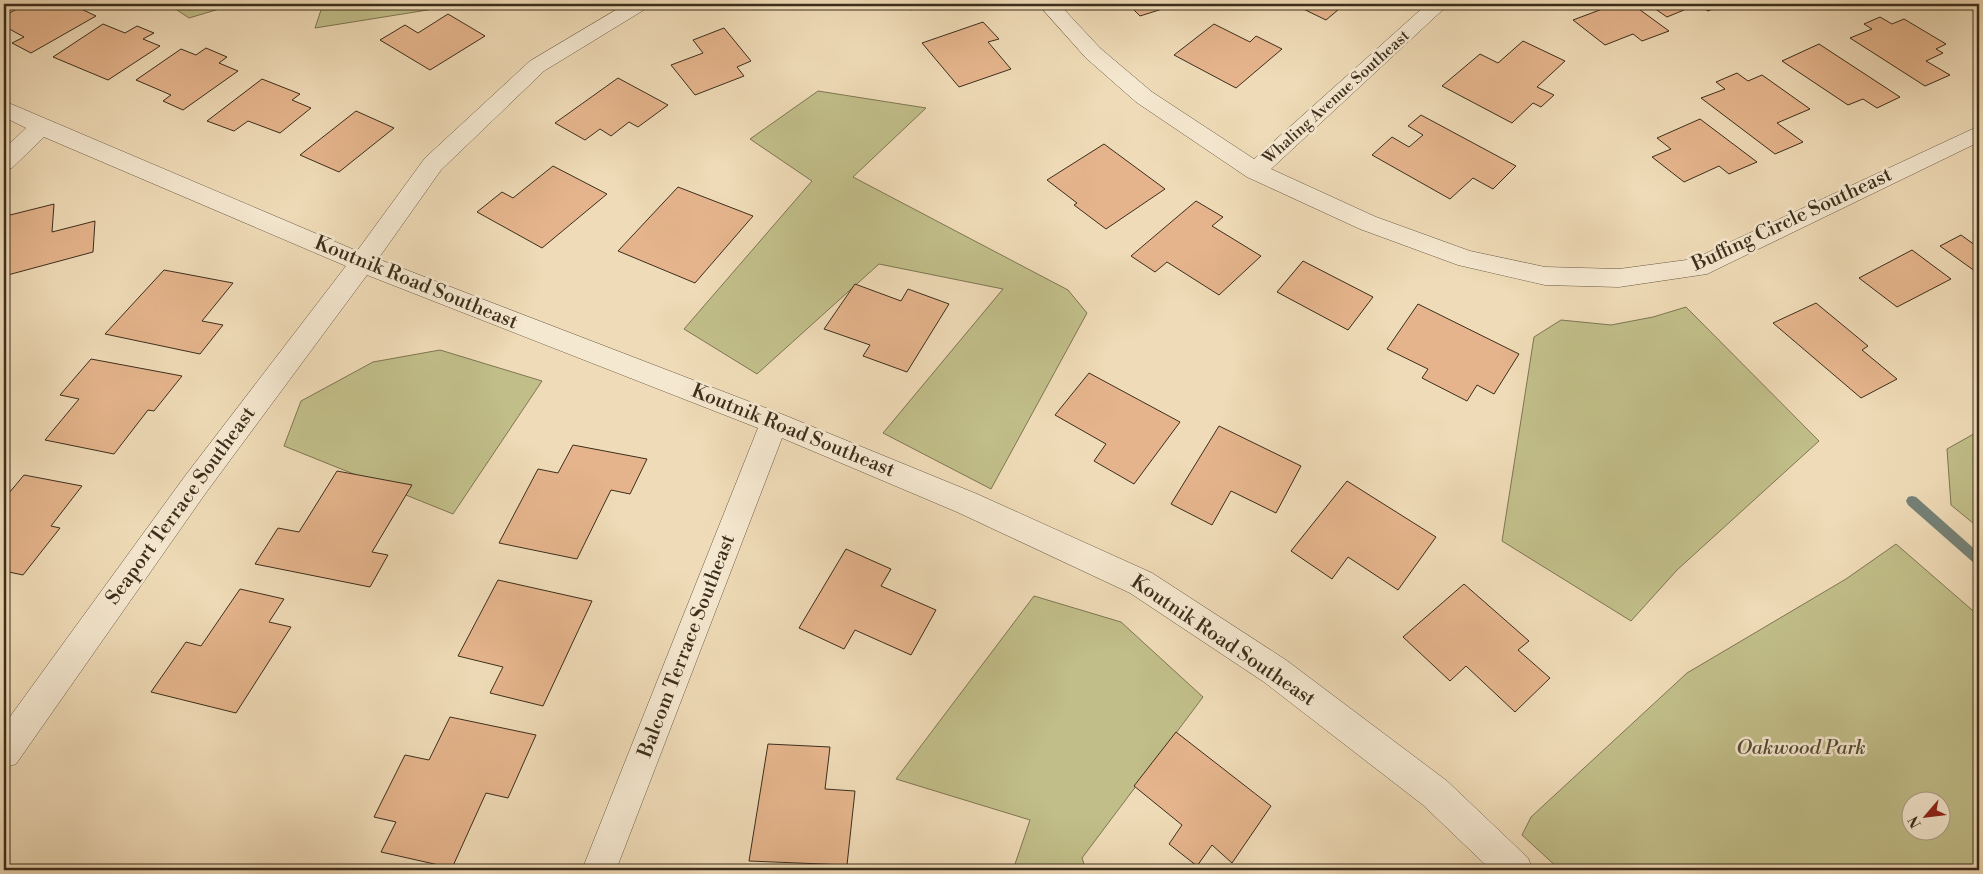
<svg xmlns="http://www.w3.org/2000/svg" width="1983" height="874" viewBox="0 0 1983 874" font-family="'Libre Bodoni',serif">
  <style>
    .green { fill: #c1be89; stroke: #7e7652; fill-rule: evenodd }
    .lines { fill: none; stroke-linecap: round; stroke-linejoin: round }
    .stream { fill: #758278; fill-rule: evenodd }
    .building { fill: #e5b48c; stroke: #3c2e1c }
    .street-casing { stroke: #695943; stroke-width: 1 }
    .street { fill: #f5e8d0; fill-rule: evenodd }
    .labels { text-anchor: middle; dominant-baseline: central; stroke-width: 5; stroke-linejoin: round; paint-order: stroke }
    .far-street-label { font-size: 16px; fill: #3c2e1c; stroke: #f5e8d0 }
    .street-label { font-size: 20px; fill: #3c2e1c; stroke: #f5e8d0 }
    .park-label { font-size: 20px; font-style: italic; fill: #574b32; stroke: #f5e8d0 }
  </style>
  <rect width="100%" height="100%" fill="#efdbb7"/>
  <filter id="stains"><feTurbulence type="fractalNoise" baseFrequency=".004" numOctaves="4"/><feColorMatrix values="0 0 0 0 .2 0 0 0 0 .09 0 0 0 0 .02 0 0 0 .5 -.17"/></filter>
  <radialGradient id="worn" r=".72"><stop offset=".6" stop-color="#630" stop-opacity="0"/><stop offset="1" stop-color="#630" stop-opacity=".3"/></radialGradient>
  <g class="green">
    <path d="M168 4H236L189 18Z"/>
    <path d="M323 4H465L315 28Z"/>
    <path d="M818 91 926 108 853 177 1068 290 1087 313 991 489 883 433 1003 289 879 264 757 374 684 329 812 181 750 139Z"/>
    <path d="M1686 307 1819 441 1677 570 1631 621 1502 541 1534 337 1561 320 1611 325 1653 317Z"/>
    <path d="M440 350 542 381 453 514 284 446 301 401 373 362Z"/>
    <path d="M1979 431V528L1951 505 1947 449Z"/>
    <path d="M1896 544 1979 616V870H1560L1522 835 1531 817 1687 673 1846 579ZM1910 802H1940V832H1910Z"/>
    <path d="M1034 596 1121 622 1203 697 1082 858 1086 870H1013L1030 820 896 779Z"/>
  </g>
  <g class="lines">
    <path class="stream" d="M1912 496 1916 497 1979 553V565L1975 564 1908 505 1906 501 1908 497Z"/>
  </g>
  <g class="building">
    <path d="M26 4H86L79 8 96 16 31 53 12 43 24 37 4 26V16Z"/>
    <path d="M905 4H930L910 10Z"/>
    <path d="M1138 4H1178L1140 16 1131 7Z"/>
    <path d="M1293 4H1345L1326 20Z"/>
    <path d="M1598 4H1632L1669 31 1642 41 1633 34 1605 45 1573 20 1605 8Z"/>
    <path d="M1648 4H1675L1684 10 1667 17Z"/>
    <path d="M1697 4H1725L1708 11Z"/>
    <path d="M1963 4H1979V13Z"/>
    <path d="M448 14 485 36 430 70 380 40 405 25 418 33Z"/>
    <path d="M1880 17 1892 24 1904 19 1946 44 1936 49 1943 53 1926 61 1950 75 1925 86 1850 38 1872 29 1864 24Z"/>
    <path d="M983 22 999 39 988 42 1011 69 959 87 922 43Z"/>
    <path d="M103 24 125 33 137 26 154 33 143 39 160 46 108 80 53 57Z"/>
    <path d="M1214 24 1250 42 1256 36 1282 49 1236 88 1174 55Z"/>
    <path d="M724 28 751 61 737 67 744 76 695 95 671 65 703 53 693 40Z"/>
    <path d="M1523 41 1565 61 1537 87 1554 95 1541 107 1533 103 1512 123 1442 86 1480 54 1498 63Z"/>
    <path d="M1819 44 1900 97 1877 108 1863 99 1848 105 1782 61Z"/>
    <path d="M206 48 227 57 219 63 238 71 183 110 163 101 171 95 136 80 181 49 196 55Z"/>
    <path d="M1737 73 1748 81 1762 75 1810 109 1777 123 1803 142 1775 154 1701 98 1725 89 1716 82Z"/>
    <path d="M618 78 668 105 638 127 629 122 611 136 600 129 585 140 555 123Z"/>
    <path d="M262 79 300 94 292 100 311 108 280 133 248 121 234 131 207 121Z"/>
    <path d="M356 111 394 128 339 172 300 155Z"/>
    <path d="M1421 115 1516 166 1493 189 1473 178 1450 199 1372 155 1392 137 1409 147 1423 135 1408 126Z"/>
    <path d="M1700 119 1757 162 1729 174 1719 166 1684 182 1652 157 1671 149 1657 138Z"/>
    <path d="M1104 144 1165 189 1106 229 1074 205 1077 203 1047 180Z"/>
    <path d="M553 166 607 194 542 248 477 212 502 192 513 198Z"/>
    <path d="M678 187 753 216 695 283 618 251Z"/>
    <path d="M1196 201 1223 217 1212 226 1261 256 1219 295 1167 262 1155 272 1131 256Z"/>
    <path d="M54 204 52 232 95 221 93 252 4 276 6 216Z"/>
    <path d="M1961 235 1979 248V274L1940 246Z"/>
    <path d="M1912 250 1951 279 1897 307 1859 278Z"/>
    <path d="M1303 261 1373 297 1348 330 1277 292Z"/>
    <path d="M164 270 233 283 202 321 223 325 200 354 105 334Z"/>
    <path d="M855 284 901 301 908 289 949 304 907 372 863 356 870 345 824 329Z"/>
    <path d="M1816 303 1868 346 1862 350 1897 379 1861 398 1773 323Z"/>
    <path d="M1418 304 1519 354 1494 394 1477 385 1467 401 1422 378 1428 369 1387 349Z"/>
    <path d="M91 359 182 376 154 411 148 410 114 454 45 440 79 399 60 395Z"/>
    <path d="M1089 373 1180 422 1134 484 1094 461 1106 444 1055 415Z"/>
    <path d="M1219 426 1301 466 1276 513 1231 491 1212 525 1171 504Z"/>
    <path d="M573 445 647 459 630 494 611 490 577 559 499 543 538 469 558 473Z"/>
    <path d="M337 471 412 485 372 552 388 555 370 587 255 564 278 528 299 532Z"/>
    <path d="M24 475 82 486 51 526 60 528 23 575 4 571V499Z"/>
    <path d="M1347 481 1436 537 1398 590 1348 557 1332 579 1291 551Z"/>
    <path d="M846 549 891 569 881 586 936 610 911 655 855 630 844 649 799 628Z"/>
    <path d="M498 580 592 601 543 706 490 693 503 667 458 656Z"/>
    <path d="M1464 584 1529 641 1518 650 1550 678 1515 712 1466 666 1450 681 1403 637Z"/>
    <path d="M240 589 284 599 269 622 291 627 236 713 151 692 186 642 201 646Z"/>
    <path d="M450 717 536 735 508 798 486 793 452 868 381 852 396 822 374 817 405 755 429 760Z"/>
    <path d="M1176 732 1271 806 1232 863 1212 845 1197 866 1169 844 1182 825 1134 786Z"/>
    <path d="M768 744 830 747 825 789 855 791 847 865 749 861Z"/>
  </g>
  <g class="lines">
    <g class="street-casing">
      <g id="street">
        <path d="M626 4H650L647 8 544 71 441 170 378 259 784 415 977 494 1152 573 1286 660 1447 781 1528 858 1533 870H1491L1423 805 1264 682 1130 593 957 512 782 438 616 870H582L758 428 367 275 205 494 16 764 4 768V725L185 476 346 266 44 137 12 168 4 170V149L26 128 4 117V101L357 251 425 158 530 61Z"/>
        <path d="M1038 4H1059L1100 48 1152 92 1254 159 1427 4H1449L1271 169 1376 217 1470 251 1545 267 1619 269 1694 259 1979 126V142L1707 274 1619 287 1545 285 1458 265 1360 229 1247 177 1136 102 1086 58Z"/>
      </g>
    </g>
    <use href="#street" class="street"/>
  </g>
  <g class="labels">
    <g class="far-street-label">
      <text transform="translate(1336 97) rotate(-42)">Whaling Avenue Southeast</text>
    </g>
    <g class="street-label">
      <text transform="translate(1792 220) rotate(-25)">Buffing Circle Southeast</text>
      <text transform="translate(416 283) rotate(22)">Koutnik Road Southeast</text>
      <text transform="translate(793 431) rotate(22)">Koutnik Road Southeast</text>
      <text transform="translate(181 506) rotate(-54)">Seaport Terrace Southeast</text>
      <text transform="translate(1223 641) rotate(34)">Koutnik Road Southeast</text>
      <text transform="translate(687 646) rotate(-69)">Balcom Terrace Southeast</text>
    </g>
    <g class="park-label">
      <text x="1801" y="748">Oakwood Park</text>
    </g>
  </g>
  <rect width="1983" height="874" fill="none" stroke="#efdbb7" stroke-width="20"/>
  <rect x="5" y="5" width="1973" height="864" fill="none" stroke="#3c2e1c" stroke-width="2.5"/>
  <rect x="10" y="10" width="1963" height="854" fill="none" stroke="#3c2e1c"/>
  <g transform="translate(1926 816) rotate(242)"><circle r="24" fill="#f5e8d0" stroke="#ab9e88"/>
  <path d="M0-4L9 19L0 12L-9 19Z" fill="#8f2418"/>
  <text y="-8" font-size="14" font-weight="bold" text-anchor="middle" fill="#3c2e1c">N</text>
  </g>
  <rect width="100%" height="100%" filter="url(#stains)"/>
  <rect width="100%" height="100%" fill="url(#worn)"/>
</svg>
